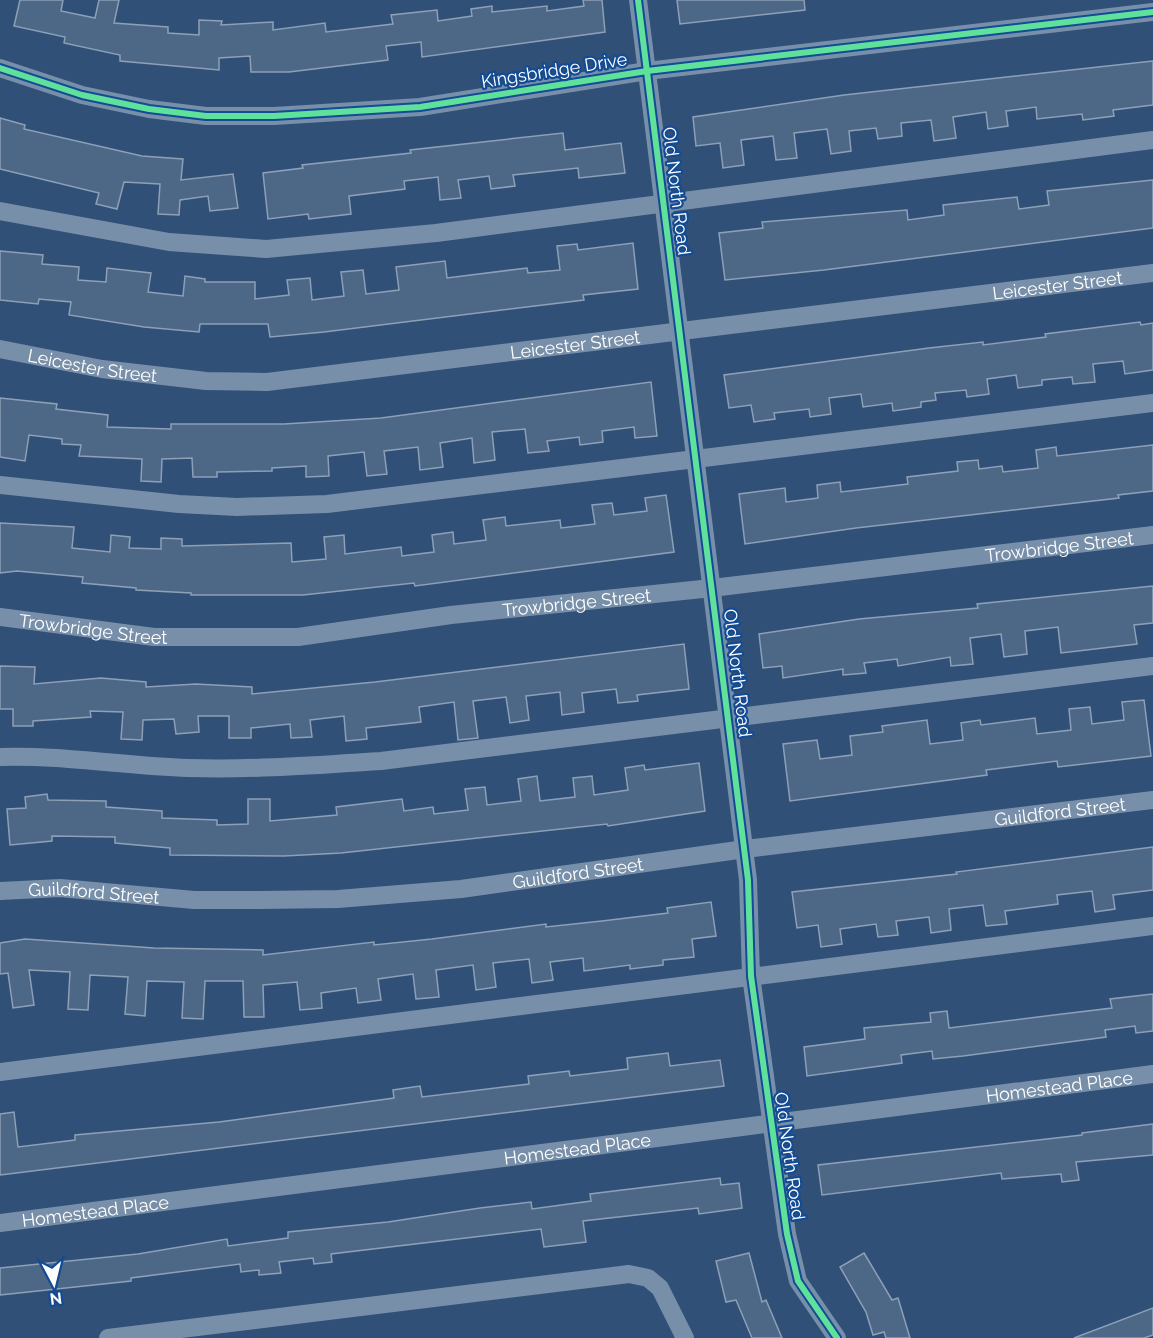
<svg xmlns="http://www.w3.org/2000/svg" width="1153" height="1338" viewBox="0 0 1153 1338" font-family="Raleway,sans-serif">
  <style>
    .building { fill: #4d6786; stroke: #8da0b7; stroke-width: 1.5 }
    .lines { fill: none; stroke-linecap: round; stroke-linejoin: round }
    .minor { stroke: #788fa9; stroke-width: 18 }
    .cycleway-casing { stroke: #134c94; stroke-width: 10 }
    .cycleway { stroke: #60e19b; stroke-width: 6 }
    .labels { text-anchor: middle; dominant-baseline: central; stroke-width: 4.5; stroke-linejoin: round; paint-order: stroke }
    .street-label { font-size: 18px; fill: #fff; stroke: #134c94 }
  </style>
  <rect width="100%" height="100%" fill="#305077"/>
  <g class="building">
    <path d="M20 0H63L61 11 95 18 99 0H119L114 23 168 27V33L199 35V20L222 21 221 25 273 22V30L325 23 326 32 393 24 391 15 437 10 438 21 472 16 471 9 492 6V12L547 6V11L584 6 583 0H602L605 32 422 57 421 42 386 46 388 60 289 72H251L250 56 219 58V70L120 61V55L64 43 65 37 14 26Z"/>
    <path d="M677 0H804L805 10 680 24Z"/>
    <path d="M1153 61V105L1113 110 1114 116 1083 120 1082 114 1037 119 1036 107 1006 111 1008 126 988 129 986 112 953 117 956 138 934 141 931 120 901 123 902 136 878 139 876 128 849 131 851 151 831 154 827 129 794 133 797 158 776 160 773 136 741 140 744 165 723 168 720 143 696 146 693 117 844 95Z"/>
    <path d="M0 118 25 125 24 129 142 156 183 159 181 180 233 174 238 208 210 211 208 196 180 200 179 215 158 214 160 184 124 182 117 209 96 204 99 193 0 169Z"/>
    <path d="M563 133 565 150 621 143 625 173 579 178 578 168 513 175 515 186 491 189 489 176 458 180 461 198 440 200 438 177 404 181 405 189 349 196 351 214 309 219 308 214 268 219 263 173 303 168 302 165 411 153 410 150Z"/>
    <path d="M1153 180V228L824 270 725 280 719 233 763 228 762 222 907 210 908 220 944 215 943 205 1017 197 1019 209 1049 205 1047 191Z"/>
    <path d="M633 243 638 289 583 295 584 300 324 332 270 337 268 324H200L199 332 144 327 69 315 71 302 39 299 38 304 0 300V251L43 255 42 264 79 267 78 280 106 282 107 268 151 273 148 292 183 296 185 276 205 279V282H255V299L289 295 287 280 310 278 312 300 344 296 341 272 363 270 366 294 399 290 396 267 445 261 447 278 527 268 528 273 560 270 557 246 577 244 578 250Z"/>
    <path d="M1140 322 1141 325 1153 323V370L1125 374 1123 361 1093 364 1095 382 1073 384 1072 377 1042 380V385L1018 388 1016 375 987 379 989 394 967 397 966 390 935 393 936 400 921 402V407L893 411 892 403 863 407 861 394 829 398 831 414 810 417 809 409 774 413 775 419 754 422 751 405 729 408 724 375 929 348 983 342V345L1046 337 1045 334Z"/>
    <path d="M651 382 657 436 635 438 634 427 602 431 603 442 580 445 579 437 547 441 549 451 528 453 525 429 492 432 495 460 474 463 472 438 440 443 443 467 420 470 418 447 384 451 387 474 367 476 364 452 328 456 329 476 306 477V466L272 468V471L217 472V477H193L192 458 162 459 161 482 141 481 142 459 79 456 81 445 62 444V439L29 435 25 461 0 457V398L57 404 56 409 108 415 107 427 171 429V424H284L381 418Z"/>
    <path d="M1153 445V491L1118 495 1119 498 856 528 745 544 739 494 785 488 786 502 818 498 817 485 840 482 841 492 908 484 907 477 958 471 957 462 978 460 979 469 1002 466 1003 472 1038 468 1036 450 1056 447 1057 456Z"/>
    <path d="M666 495 674 552 415 586 414 583 303 595H191V593L136 590V588L82 583 83 577 17 571 0 573V523L74 527 72 548 110 552 111 535 130 537 129 548 161 549V538L182 539V546L291 543 292 562 326 559 324 537 344 535 345 554 401 547 402 556 434 552 432 535 453 532 454 544 486 540 483 520 505 517 506 526 560 520 561 528 595 524 592 505 612 503 614 515 647 511 645 498Z"/>
    <path d="M1153 586V623L1134 625 1137 644 1061 653 1058 627 1025 631 1027 654 1004 657 1001 634 970 638 973 664 951 666 950 657 898 666 897 659 864 663 866 673 843 675V669L783 678 782 666 763 668 759 634 859 619 978 608 977 604Z"/>
    <path d="M684 644 689 689 637 695 638 701 618 703 616 689 582 693 584 712 562 715 560 692 526 696 529 720 510 723 506 697 473 701 478 738 458 740 454 702 419 707 421 722 366 728 367 739 346 741 344 716 310 720 312 737 291 738 290 724 251 728V738H229V716H198L199 732 176 734 174 719 143 720 142 740 121 739 123 712 90 711 91 717 33 721V726H13V709H0V666L35 667 34 684 101 678 146 682V687L196 684 252 687V694L375 682Z"/>
    <path d="M1144 700 1151 756 1058 767 1057 761 986 770 987 775 790 801 783 744 817 740 820 759 852 755 850 736 883 732 882 726 927 720 930 744 963 740 961 723 980 720 981 725 1035 718 1037 734 1071 730 1069 709 1090 707 1092 724 1124 720 1122 702Z"/>
    <path d="M699 763 705 811 608 826 607 824 341 853 284 856 170 855V848L115 843V837L52 836V841L10 845 7 809 26 808 25 797 47 794 48 800 106 801V807L162 811V818L217 820V825L248 824V799H270V821L337 815 336 807 402 799 404 811 433 807 434 814 468 810 465 789 485 787 487 805 521 801 518 779 537 776 540 801 575 797 573 778 592 776 594 795 628 790 625 768 644 765 645 770Z"/>
    <path d="M1153 847V890L1113 895 1115 909 1095 912 1092 891 1057 895 1058 904 1005 911 1007 924 986 926 983 905 949 909 951 930 931 933 929 917 896 921 898 935 878 937 876 924 840 929 842 944 821 947 818 925 797 928 792 892 957 874 956 872Z"/>
    <path d="M711 902 716 936 692 939 694 957 663 960V965L630 969V965L584 971 583 958 550 962 553 980 532 983 529 959 493 963 496 987 476 990 473 965 436 970 439 997 416 999 413 974 378 979 381 1000 358 1003 356 988 321 993 322 1008 300 1010 297 982 263 985 264 1017H244L243 981H205L203 1019 182 1018 184 982 147 981 145 1016 125 1014 128 977 90 975 88 1010 68 1009 70 972 29 970 34 1005 13 1008 8 973 0 974V943L25 939 154 948 263 950V955L374 942V945L432 939 546 924V927L602 921 668 913 667 908Z"/>
    <path d="M1153 994V1031L1136 1033 1135 1026 1105 1030 1106 1037 963 1056 933 1059 932 1051 901 1055 902 1063 807 1076 804 1047 865 1039 864 1028 931 1022 930 1013 947 1011 949 1028 1054 1015 1112 1008 1110 999Z"/>
    <path d="M668 1053 670 1066 720 1060 724 1086 0 1175V1114L14 1112 18 1147 75 1140V1135L219 1122 394 1098 393 1090 420 1086 422 1097 529 1084 528 1076 569 1071 570 1076 628 1069 627 1058Z"/>
    <path d="M1153 1124V1155L1076 1162 1079 1180 1062 1182 1061 1174 1002 1179 1001 1173 822 1195 818 1165 1082 1135V1133Z"/>
    <path d="M720 1178 721 1185 739 1183 742 1208 699 1214 698 1208 583 1221 586 1242 544 1247 541 1229 331 1254 332 1262 314 1264 313 1258 279 1262 281 1273 259 1275V1270L241 1272 240 1264 131 1278V1281L0 1295V1268L138 1254 227 1239 228 1246 288 1238V1232L388 1222 480 1208 531 1202 532 1209 591 1201 590 1194Z"/>
    <path d="M749 1253 762 1302 766 1300 782 1338H752L736 1300 726 1302 716 1261Z"/>
    <path d="M864 1253 892 1300 898 1298 910 1338H886L884 1332 873 1335 866 1312 840 1267Z"/>
    <path d="M1153 1308V1335L1144 1338H1074Z"/>
  </g>
  <g class="lines">
    <g class="minor">
      <path d="M638 0 748 880 751 976 787 1234 798 1281 837 1338"/>
      <path d="M0 68 82 95 149 109 206 116H274L420 107 647 71 1153 12"/>
      <path d="M0 211 169 242 266 249 436 233 1153 140"/>
      <path id="s1" d="M0 349 102 369 206 381 267 382 1153 273"/>
      <path d="M0 485 179 504 237 507 327 504 1153 403"/>
      <path id="s2" d="M0 617 154 637H298L451 615 712 588 1153 535"/>
      <path d="M0 757C63 755 125 766 188 768 252 770 317 765 381 761L1153 666"/>
      <path id="s3" d="M0 891 60 888 194 900H260L338 899 461 889 745 849 1153 800"/>
      <path d="M0 1072 1153 926"/>
      <path id="s4" d="M0 1223 1153 1074"/>
      <path d="M108 1338 629 1274 648 1278 660 1288 685 1338"/>
    </g>
    <g class="cycleway-casing">
      <g id="cycleway">
        <path d="M638 0 748 880 751 976 787 1234 798 1281 837 1338"/>
        <path d="M0 68 82 95 149 109 206 116H274L420 107 647 71 1153 12"/>
      </g>
    </g>
    <use href="#cycleway" class="cycleway"/>
  </g>
  <g class="labels">
    <g class="street-label">
      <text transform="translate(554 70) rotate(-9)">Kingsbridge Drive</text>
      <text transform="translate(677 191) rotate(83)">Old North Road</text>
      <text stroke="none"><textPath href="#s1" startOffset="1066">Leicester Street</textPath></text>
      <text stroke="none"><textPath href="#s1" startOffset="580">Leicester Street</textPath></text>
      <text stroke="none"><textPath href="#s1" startOffset="94">Leicester Street</textPath></text>
      <text stroke="none"><textPath href="#s2" startOffset="1066">Trowbridge Street</textPath></text>
      <text stroke="none"><textPath href="#s2" startOffset="580">Trowbridge Street</textPath></text>
      <text stroke="none"><textPath href="#s2" startOffset="94">Trowbridge Street</textPath></text>
      <text transform="translate(738 673) rotate(83)">Old North Road</text>
      <text stroke="none"><textPath href="#s3" startOffset="1066">Guildford Street</textPath></text>
      <text stroke="none"><textPath href="#s3" startOffset="580">Guildford Street</textPath></text>
      <text stroke="none"><textPath href="#s3" startOffset="94">Guildford Street</textPath></text>
      <text stroke="none"><textPath href="#s4" startOffset="1068">Homestead Place</textPath></text>
      <text stroke="none"><textPath href="#s4" startOffset="582">Homestead Place</textPath></text>
      <text transform="translate(790 1156) rotate(82)">Old North Road</text>
      <text stroke="none"><textPath href="#s4" startOffset="96">Homestead Place</textPath></text>
    </g>
  </g>
  <g transform="translate(54 1284) rotate(173)" stroke="#134c94" stroke-width="4.5" paint-order="stroke">
  <path d="M0-4.5L10 22L0 15L-10 22Z" fill="#ffffff"/>
  <text y="-9" font-size="16" font-weight="bold" text-anchor="middle" fill="#ffffff">N</text>
  </g>
</svg>
